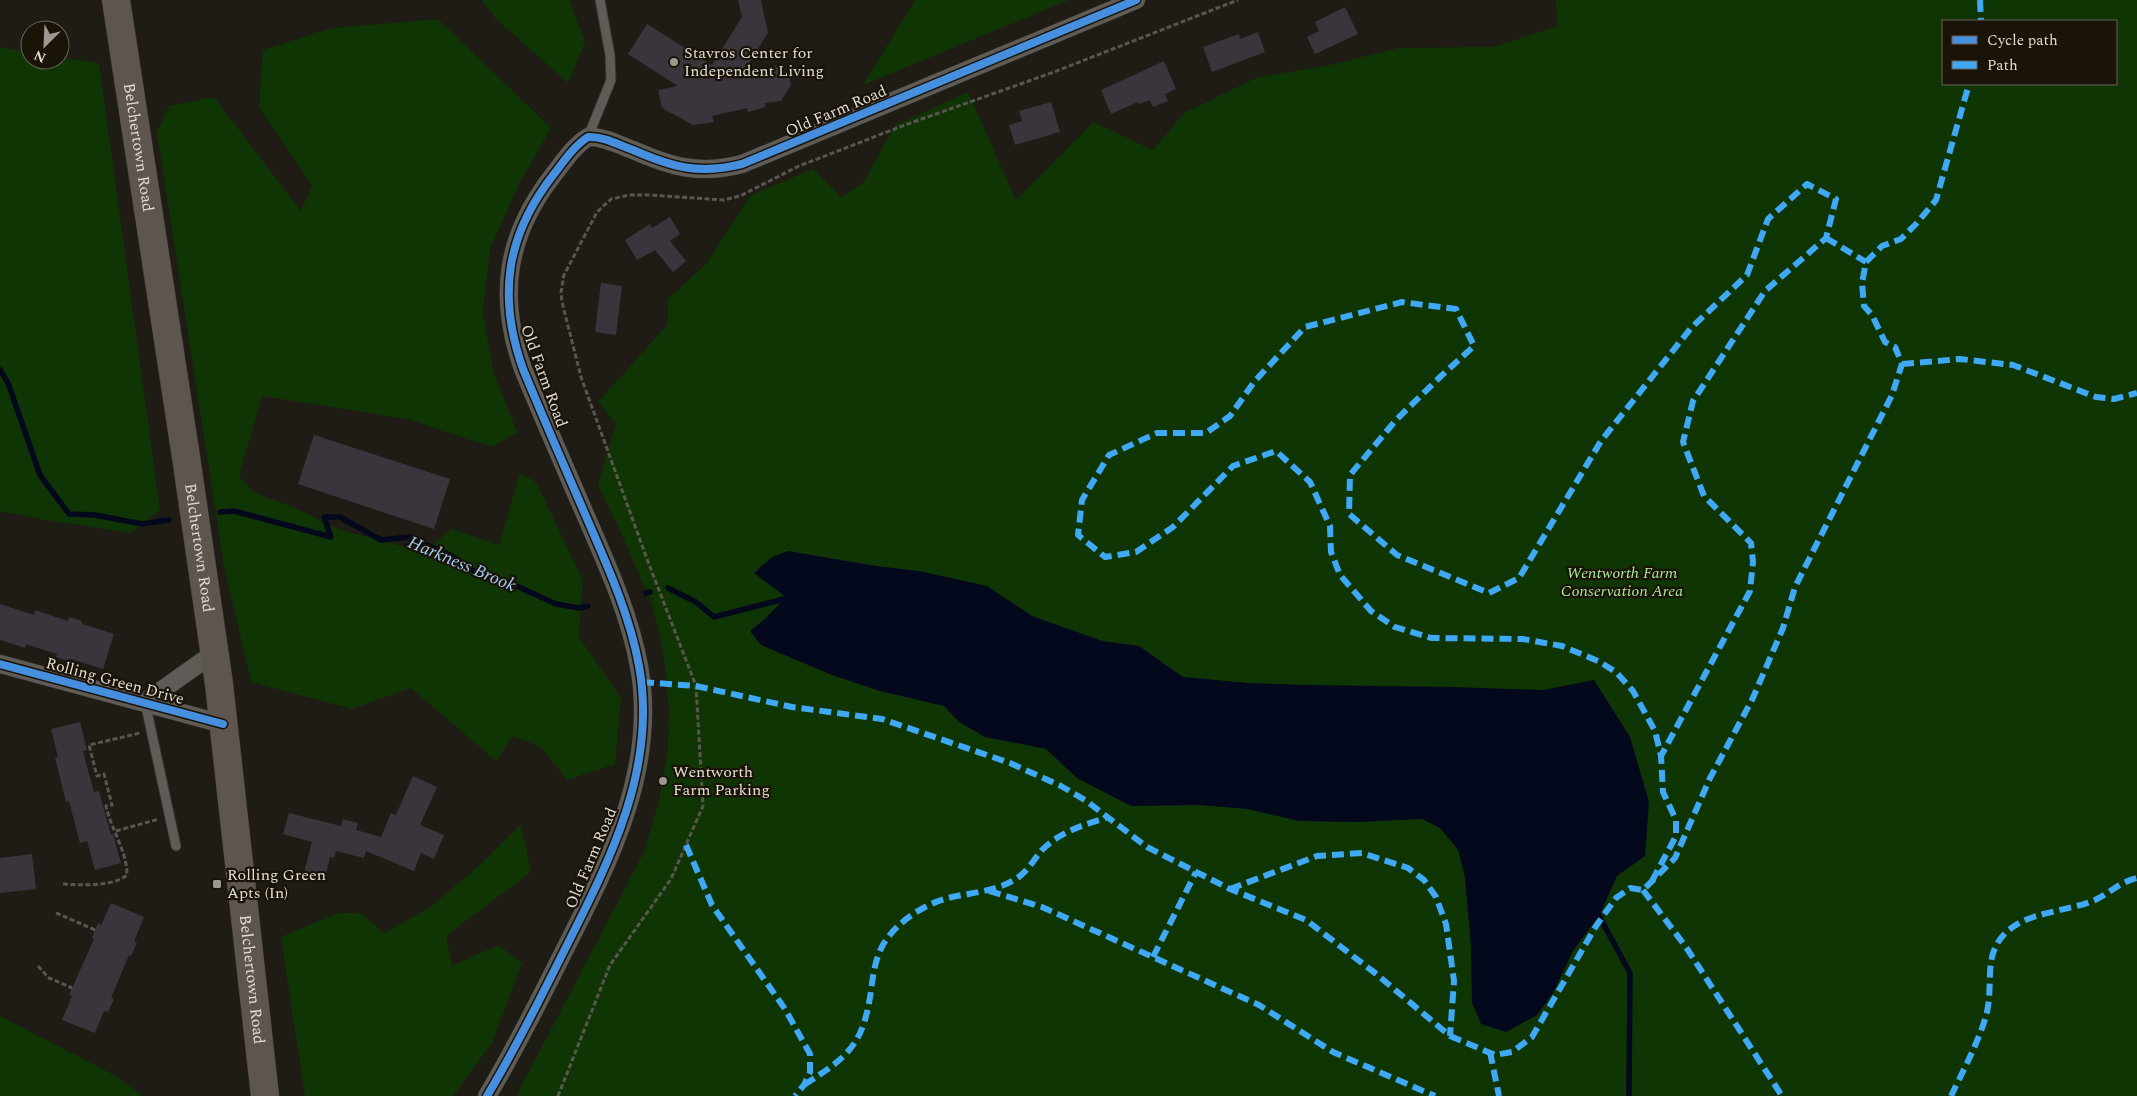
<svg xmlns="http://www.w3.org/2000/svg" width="2137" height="1096" viewBox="0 0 2137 1096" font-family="Spectral,serif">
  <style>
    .green { fill: #103505; fill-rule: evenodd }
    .water { fill: #03081c }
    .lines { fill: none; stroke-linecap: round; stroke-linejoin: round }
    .stream { stroke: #03081c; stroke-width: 5.5 }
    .building { fill: #3a353c }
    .service-casing { stroke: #373530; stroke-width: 11 }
    .minor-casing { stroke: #373530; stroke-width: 19 }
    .trunk-casing { stroke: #373530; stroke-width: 29 }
    .path { stroke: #595651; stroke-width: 3; stroke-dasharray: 5 2.5; stroke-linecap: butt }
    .service { stroke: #5f5c57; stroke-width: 9 }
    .minor { stroke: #5f5c57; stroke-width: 18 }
    .trunk { stroke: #5e554e; stroke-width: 28 }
    .quiet { stroke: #3fa9f5; stroke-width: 6; stroke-dasharray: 12 6; stroke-linecap: butt }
    .cycleway-casing { stroke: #191308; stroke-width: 11 }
    .cycleway { stroke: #468fdf; stroke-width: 8 }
    .poi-dot { fill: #9d9892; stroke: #191308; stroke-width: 2 }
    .labels { text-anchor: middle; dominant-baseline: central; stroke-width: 4.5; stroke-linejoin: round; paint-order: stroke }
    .poi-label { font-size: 16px; fill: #e1dcd5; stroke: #191308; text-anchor: start }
    .street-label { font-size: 16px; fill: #e1dcd5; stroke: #191308 }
    .park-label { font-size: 16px; font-style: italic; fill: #a8e998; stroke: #191308 }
    .water-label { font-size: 18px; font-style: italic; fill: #a4caf7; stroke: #191308 }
  </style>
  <rect width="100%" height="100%" fill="#1f1b15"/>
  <g class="green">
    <path d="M482 0H569L585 42 568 83 495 18Z"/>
    <path d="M915 0H1069L863 85Z"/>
    <path d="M1556 0H2137V1096H516L644 852 659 802 668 746 669 707 663 650 652 605 621 533 598 485 616 423 598 402 668 324V299L707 263 751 195 813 169 841 197 864 182 895 125 968 92 1016 200 1093 122 1153 150 1184 113 1258 77 1330 65 1399 48 1493 47 1558 26ZM1943 21H2116V84H1943Z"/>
    <path d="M438 19 551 128 519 184 490 249 483 313 493 371 517 432 492 447 407 419 262 396 239 476 255 493 293 507 341 530 423 552 452 529 499 545 520 473 536 482 583 580 579 637 621 698 615 764 567 780 541 747 513 736 496 761 411 688 352 709 251 682 224 566 157 132 169 106 214 97 301 211 312 185 259 107 263 50 332 28Z"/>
    <path d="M0 47 30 52V60H60V57L99 63 160 510 130 533 40 519 0 511Z"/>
    <path d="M521 824 531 872 446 936 452 966 498 945 522 963 492 1043 453 1096H305L281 937 338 913H361L384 933 429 908 479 866Z"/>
    <path d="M0 1016 116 1076 143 1096H0Z"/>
  </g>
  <path class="water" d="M788 551 876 566 919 571 987 586 1032 616 1102 641 1139 646 1183 677 1247 683 1307 685 1452 687 1543 690 1594 680 1630 737 1649 802 1645 856 1617 876 1600 914 1573 951 1553 993 1537 1015 1506 1032 1481 1024 1472 1003 1471 947 1465 877 1458 850 1440 828 1422 819 1355 822 1299 821 1247 809 1199 805 1131 806 1077 778 1046 749 985 737 959 722 944 706 880 691 832 675 761 645 750 631 766 618 786 597 754 573 772 557Z"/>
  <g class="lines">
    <g class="stream">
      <path d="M0 370 8 383 40 475 69 514 95 515 142 524 169 520"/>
      <path d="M220 512 234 511 331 537 324 517H340L381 540 409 537 452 556 480 575 510 583 556 604 579 608 588 606"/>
      <path d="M668 588 696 602 714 617 784 599"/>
      <path d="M646 593 650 592"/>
      <path d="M1596 910 1630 973 1629 1096"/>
    </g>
  </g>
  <g class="building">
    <path d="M738 0H761L768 33 739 79 775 66 788 73 791 85 781 101 765 103 766 107 748 112 747 108 712 116 714 122 693 125 662 108 658 90 678 86 628 54 647 24 712 65 742 17Z"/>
    <path d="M1345 7 1358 34 1315 54 1307 37 1319 31 1315 22Z"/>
    <path d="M1258 32 1265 52 1212 72 1203 47 1239 34 1240 39Z"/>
    <path d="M1164 61 1176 89 1165 94 1168 101 1153 107 1150 100 1139 104 1138 102 1111 114 1101 90Z"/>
    <path d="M1051 102 1060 132 1015 145 1009 125 1022 121 1019 111Z"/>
    <path d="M670 217 680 234 670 241 686 261 673 272 655 250 637 260 625 240 650 224 652 228Z"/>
    <path d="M601 283 622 286 616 335 595 332Z"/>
    <path d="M314 435 450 479 434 529 298 484Z"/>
    <path d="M0 604 34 615 35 610 68 621 69 617 82 621V624L114 634 103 669 71 659 70 662 56 657 57 654 26 644 25 648 0 640Z"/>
    <path d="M80 722 87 750 83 751 94 792 99 791 111 835 113 834 121 863 95 870 87 841 80 843 69 801 66 802 55 758 58 757 51 729Z"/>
    <path d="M413 776 437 787 420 825 444 835 434 859 421 853 414 871 366 851 364 858 336 851 334 858 330 857 324 882 303 877 312 842 283 834 289 813 341 826 343 819 358 823 356 830 381 837 391 813 396 815Z"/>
    <path d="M32 854 36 889 0 893V858Z"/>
    <path d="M111 903 144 917 134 941 137 943 131 956 129 955 111 998 114 999 108 1012 104 1011 95 1033 62 1020 72 996 69 995 94 939 92 938 95 930 98 923 101 925Z"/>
  </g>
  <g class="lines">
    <g class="service-casing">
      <g id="service">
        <path d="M588 137 611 80 610 55 600 0"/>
        <path d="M145 702 176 846"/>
      </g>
    </g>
    <g class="minor-casing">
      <g id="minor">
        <path d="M0 664 223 724"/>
        <path d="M145 702 214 653"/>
        <path d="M487 1096C515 1050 539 1001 563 953 608 864 658 769 639 666 630 616 608 567 588 521 566 470 544 420 523 369 497 296 506 235 554 174 564 161 574 146 588 137 603 136 619 145 633 150 672 167 699 175 742 164L1136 0"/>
      </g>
    </g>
    <g class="trunk-casing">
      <g id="trunk">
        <path id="s1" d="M116 0 186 457 219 684 265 1096"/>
      </g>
    </g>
    <g class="path">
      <path d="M116 831 159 819"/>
      <path d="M63 884C81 885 113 887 127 875 127 851 111 829 106 806L112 805 104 774 97 776 89 745 140 733"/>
      <path d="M56 913 95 930"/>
      <path d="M38 966 49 978 72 988"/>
      <path d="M558 1096 610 965 671 879 703 806 696 686 647 559 581 377 562 302 561 292 564 275 597 212 611 199 630 195H648L724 200 740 196 799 166 905 125 1054 72 1238 0"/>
    </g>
    <use href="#service" class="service"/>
    <use href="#minor" class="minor"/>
    <use href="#trunk" class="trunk"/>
    <g class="quiet">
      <path d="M1980 0 1981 21"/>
      <path d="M1826 238 1866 262"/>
      <path d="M1902 364 1960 359 2013 365 2096 397 2114 399 2137 393"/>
      <path d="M642 682 696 686 792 707 882 719 1010 763 1061 786 1085 800 1147 847 1230 889 1306 920 1375 973 1450 1036 1495 1055 1512 1052 1532 1037 1596 926 1616 898 1630 888 1643 890 1675 858 1710 778 1752 700 1783 628 1795 587 1892 395 1902 364 1895 347 1885 342 1872 315 1864 306 1862 283 1866 262 1882 246 1901 239 1917 223 1936 200 1969 84"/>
      <path d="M686 845 712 905 785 1009 810 1054V1072L804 1085 795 1096"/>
      <path d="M1652 881 1676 836V820L1663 792 1661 756 1655 731 1633 691 1616 672 1598 661 1562 646 1523 639 1431 638 1395 627 1371 611 1340 575 1331 552 1330 526 1310 482 1276 451 1233 466 1173 527 1136 552 1105 557 1078 535 1082 500 1109 455 1157 433H1206L1230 416 1254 382 1305 327 1402 302 1456 309 1474 346 1440 377 1396 420 1350 475 1349 514 1397 555 1489 593 1519 578 1601 441 1691 328 1747 275 1768 219 1807 184 1836 199 1826 238 1765 291 1693 401 1683 442 1704 496 1751 543 1753 562 1750 591 1661 756"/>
      <path d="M1230 889 1317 856 1362 853 1408 868 1424 880 1436 897 1446 924 1454 981 1450 1036"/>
      <path d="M1643 890 1686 947 1782 1096"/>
      <path d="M989 891 1042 907 1259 1005 1333 1052 1435 1096"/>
      <path d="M1153 957 1196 872"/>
      <path d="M1490 1052 1499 1096"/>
      <path d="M804 1085C849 1056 863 1045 871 991 873 974 876 954 886 940 900 920 925 904 948 898 972 892 999 892 1020 876 1029 869 1035 858 1042 850 1060 832 1083 825 1106 818"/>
      <path d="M1951 1096C1962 1073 1979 1041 1986 1016 1996 979 1977 946 2021 922 2038 913 2071 909 2090 902 2107 896 2117 883 2137 878"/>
    </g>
    <g class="cycleway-casing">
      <g id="cycleway">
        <path d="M0 664 223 724"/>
        <path d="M487 1096C515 1050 539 1001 563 953 608 864 658 769 639 666 630 616 608 567 588 521 566 470 544 420 523 369 497 296 506 235 554 174 564 161 574 146 588 137 603 136 619 145 633 150 672 167 699 175 742 164L1136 0"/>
      </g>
    </g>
    <use href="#cycleway" class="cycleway"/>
  </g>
  <g class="poi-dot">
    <circle cx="674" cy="62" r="5"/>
    <circle cx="663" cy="781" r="5"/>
    <rect x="212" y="879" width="10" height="10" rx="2.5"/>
  </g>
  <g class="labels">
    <g class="poi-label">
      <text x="684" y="53">Stavros Center for<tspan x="684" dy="18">Independent Living</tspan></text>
      <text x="673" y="772">Wentworth<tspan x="673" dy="18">Farm Parking</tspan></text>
      <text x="227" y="875">Rolling Green<tspan x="227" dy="18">Apts (In)</tspan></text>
    </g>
    <g class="street-label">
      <text transform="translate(836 111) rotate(-23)">Old Farm Road</text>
      <text stroke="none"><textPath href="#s1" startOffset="149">Belchertown Road</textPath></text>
      <text transform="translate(544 376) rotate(70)">Old Farm Road</text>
      <text stroke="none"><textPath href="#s1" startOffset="554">Belchertown Road</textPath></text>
      <text transform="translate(115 681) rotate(15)">Rolling Green Drive</text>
      <text transform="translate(591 858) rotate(-67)">Old Farm Road</text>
      <text stroke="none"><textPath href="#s1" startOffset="989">Belchertown Road</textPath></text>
    </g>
    <g class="park-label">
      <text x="1622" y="573">Wentworth Farm<tspan x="1622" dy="18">Conservation Area</tspan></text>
    </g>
    <g class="water-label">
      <text transform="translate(462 564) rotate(23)">Harkness Brook</text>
    </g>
  </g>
  <rect x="1942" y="20" width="175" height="65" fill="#191308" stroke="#69635a"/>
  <rect x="1952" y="36" width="25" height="8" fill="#468fdf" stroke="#69635a"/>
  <text x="1987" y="45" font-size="15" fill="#e1dcd5">Cycle path</text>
  <rect x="1952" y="61" width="25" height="8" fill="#3fa9f5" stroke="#69635a"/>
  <text x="1987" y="70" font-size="15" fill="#e1dcd5">Path</text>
  <g transform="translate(45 45) rotate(204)"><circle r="24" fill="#191308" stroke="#69635a"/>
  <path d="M0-4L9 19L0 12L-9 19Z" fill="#9d9892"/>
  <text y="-8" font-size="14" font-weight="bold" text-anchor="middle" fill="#e1dcd5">N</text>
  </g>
</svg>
